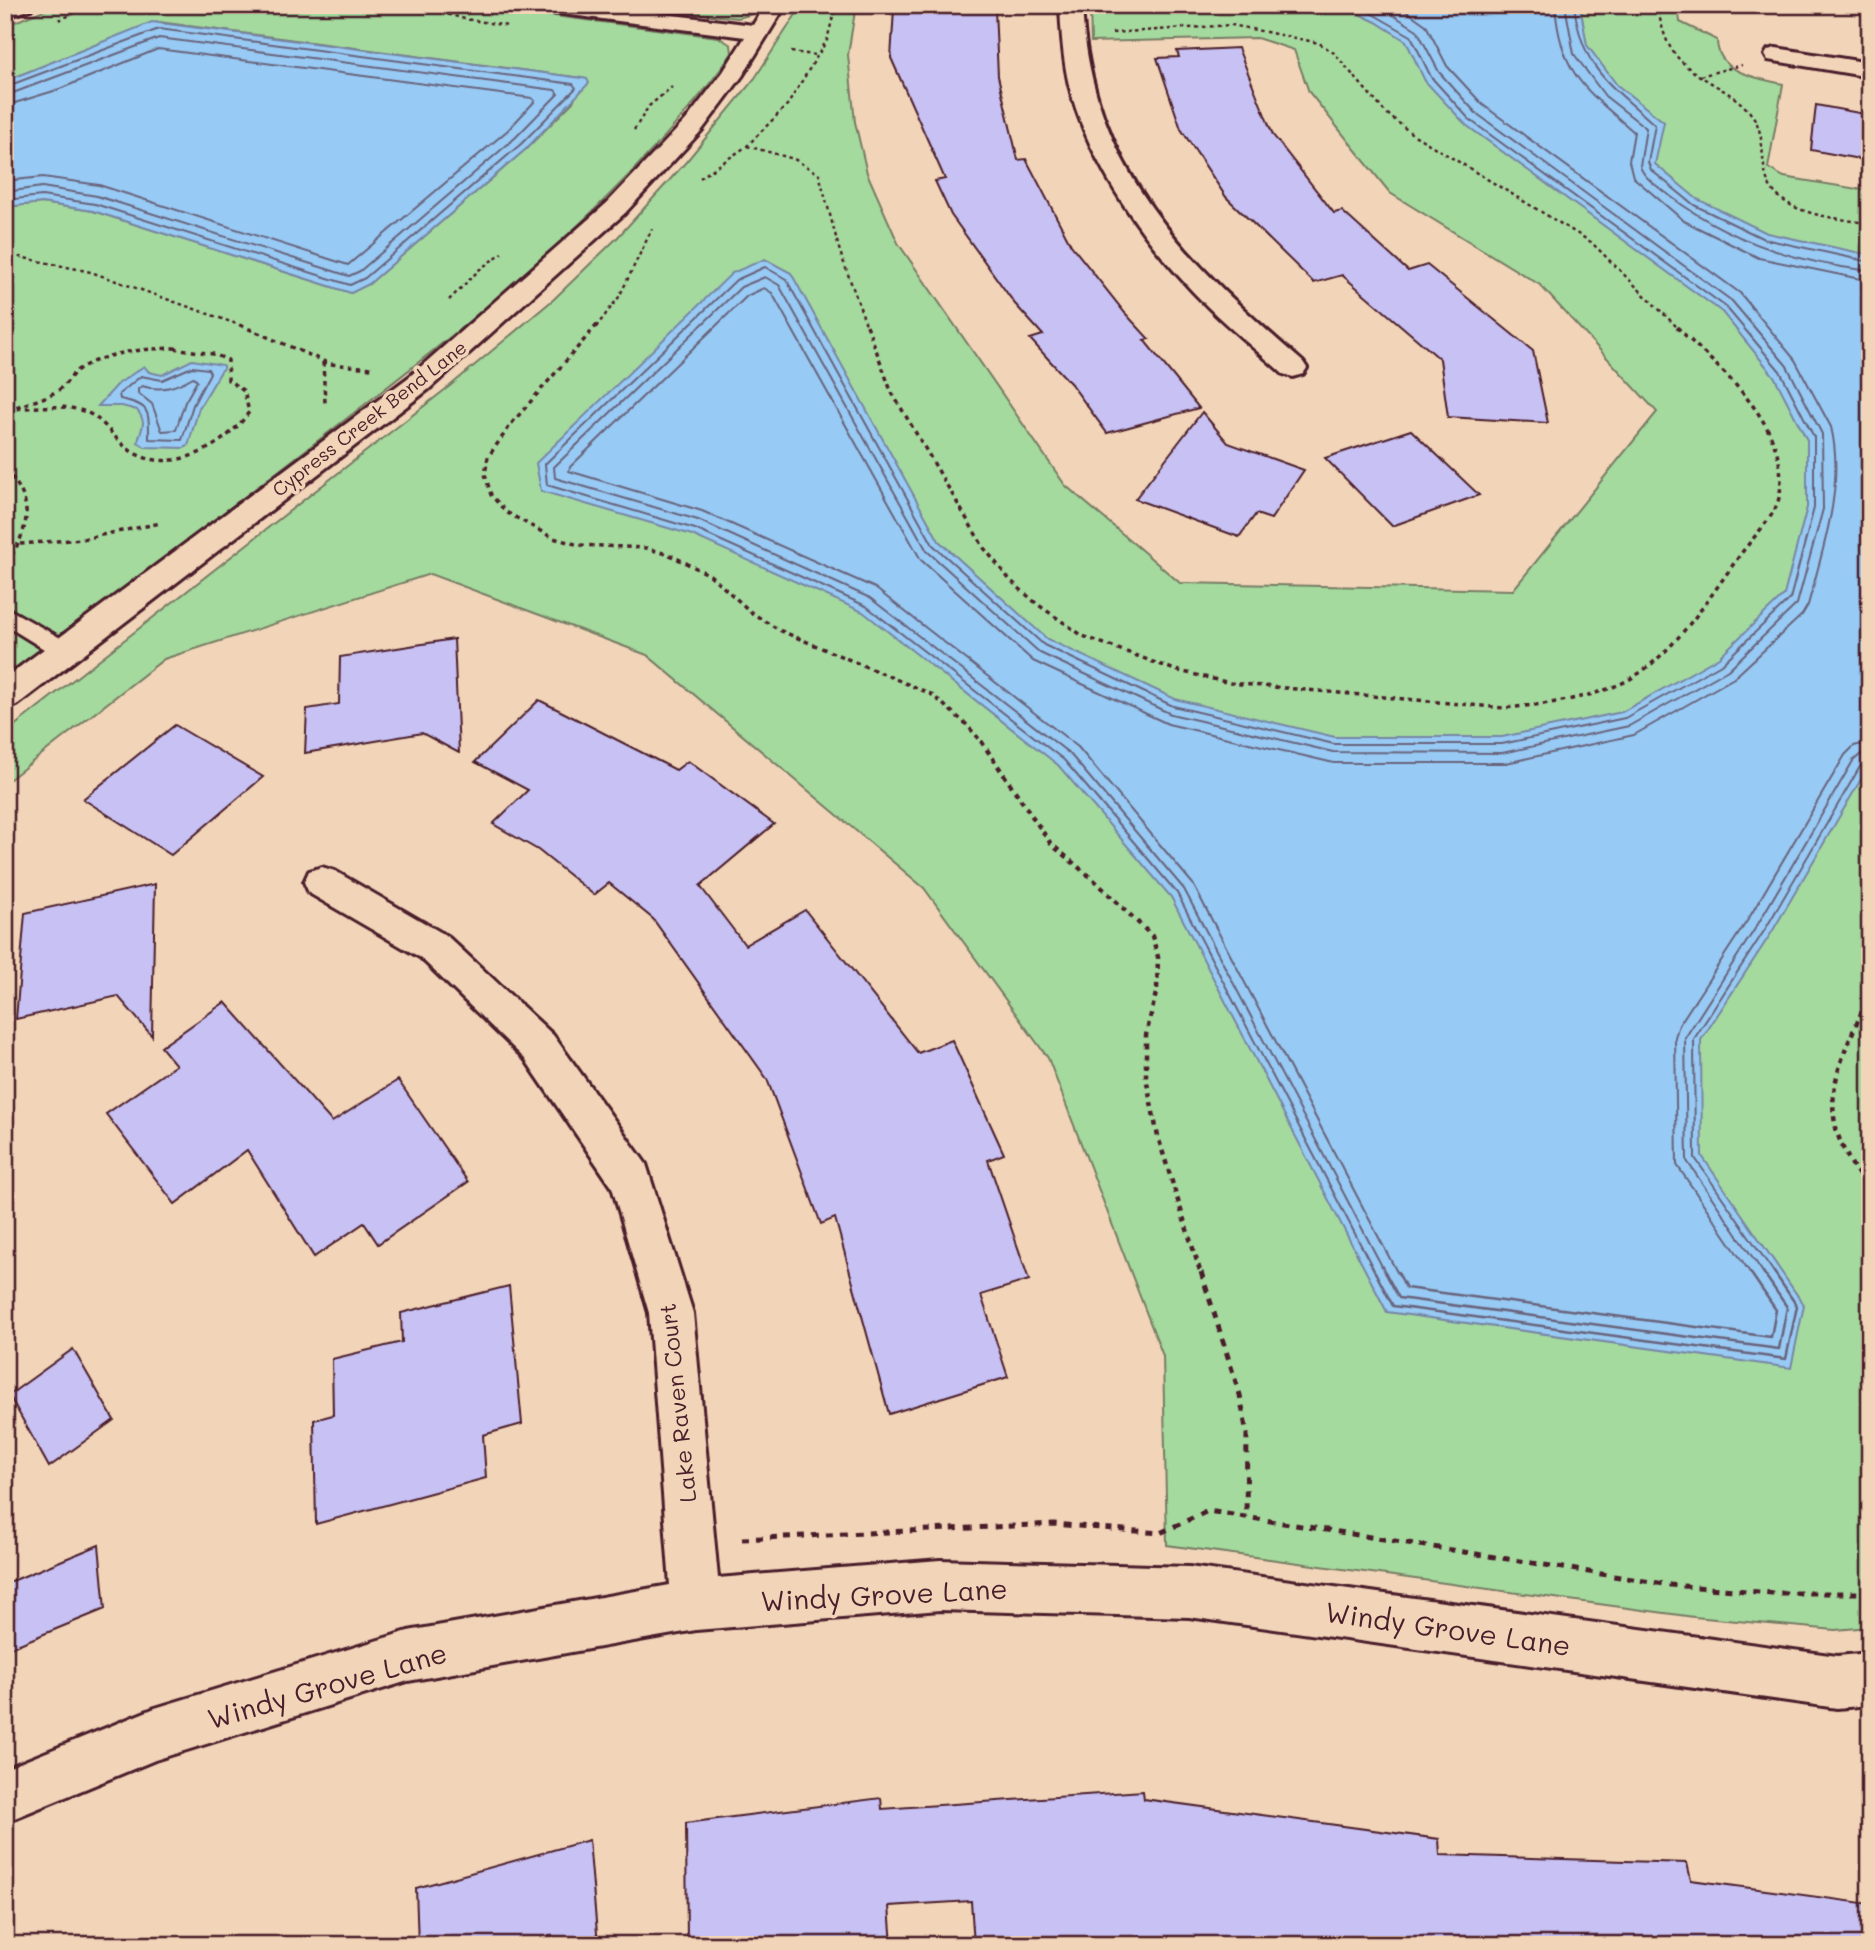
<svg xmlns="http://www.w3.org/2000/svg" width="1875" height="1950" viewBox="0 0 1875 1950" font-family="Mali,sans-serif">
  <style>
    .green { fill: #a4da9e; stroke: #777c64; stroke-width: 2 }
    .water { fill: #97caf4; stroke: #7886a4; stroke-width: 2 }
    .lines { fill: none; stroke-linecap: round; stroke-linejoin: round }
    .shore-far1 { stroke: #69637b; stroke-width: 2 }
    .shore { stroke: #69637b; stroke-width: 2.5 }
    .building { fill: #c8c1f3; stroke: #4a1f2b; stroke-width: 2 }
    .lane-casing { stroke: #4a1f2b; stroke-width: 6 }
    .street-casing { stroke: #4a1f2b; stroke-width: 6 }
    .secondary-casing { stroke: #4a1f2b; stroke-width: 6 }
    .path-far3 { stroke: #4a1f2b; stroke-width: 2.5; stroke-dasharray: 3.5 3.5; stroke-linecap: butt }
    .path-far2 { stroke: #4a1f2b; stroke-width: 3.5; stroke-dasharray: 4.5 4.5; stroke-linecap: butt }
    .path-far1 { stroke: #4a1f2b; stroke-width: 4.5; stroke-dasharray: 5 5; stroke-linecap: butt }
    .path { stroke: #4a1f2b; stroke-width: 5; stroke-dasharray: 7 7; stroke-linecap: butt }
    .lane { fill: #f2d5b9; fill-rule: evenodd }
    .street { fill: #f2d5b9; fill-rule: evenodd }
    .secondary { fill: #f2d5b9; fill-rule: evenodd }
    .labels { text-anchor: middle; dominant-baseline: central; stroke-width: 7; stroke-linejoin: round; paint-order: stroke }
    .far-street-label { font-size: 19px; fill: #4a1f2b; stroke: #f2d5b9 }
    .street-label { font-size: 23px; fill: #4a1f2b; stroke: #f2d5b9 }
    .near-street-label { font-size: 28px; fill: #4a1f2b; stroke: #f2d5b9 }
  </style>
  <rect width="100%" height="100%" fill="#f2d5b9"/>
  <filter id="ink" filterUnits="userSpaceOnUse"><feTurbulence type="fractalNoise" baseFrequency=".0143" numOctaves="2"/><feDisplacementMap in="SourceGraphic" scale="14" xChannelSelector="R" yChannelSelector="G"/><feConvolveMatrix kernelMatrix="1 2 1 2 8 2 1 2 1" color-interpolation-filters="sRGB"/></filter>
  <g filter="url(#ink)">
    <g class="green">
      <path d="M56 5H470L718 37 731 45 732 53C710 86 682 117 655 147 568 243 470 323 368 402 248 495 127 586 5 676V207L42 203 93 211 351 293 369 284 526 149 573 102 582 78 159 22 146 25 5 81V26Z"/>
      <path d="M622 5H762L752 14 738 18Z"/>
      <path d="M802 5H856L848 55 855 122 867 173 898 243 1065 485 1180 583 1513 590 1657 412 1540 285 1390 193 1309 92 1294 50 1257 38 1091 42 1090 5H1678L1680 22 1717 40C1717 73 1757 78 1783 84L1768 168 1784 177 1870 191V1627L1835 1630 1694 1617 1167 1545 1163 1356 1048 1058 924 888 647 655 430 574 164 659 5 783V733L451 385 554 299 617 238 686 162 755 78Z"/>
    </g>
    <g class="water">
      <path d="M1340 5H1580L1587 45 1617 85 1664 122 1655 164 1697 199 1767 233 1870 255V764L1772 932 1701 1040 1702 1156 1804 1305 1791 1368 1387 1312 1171 897 1058 765 863 612 692 535 541 491 536 463 732 273 765 259 791 273 939 541 1047 639 1175 699 1335 737H1502L1622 712 1719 657 1784 595 1807 507V440L1774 376 1722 312 1466 125 1425 81 1406 41 1376 22Z"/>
      <path d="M152 22 582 78 587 79 589 83 526 149 369 284 351 293 93 211 42 203 5 207V81Z"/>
      <path d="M192 360 223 365V368L199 408 188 446 184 448 145 447 138 442C141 427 148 424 137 410L122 406H98L118 384 144 366 149 372 162 375Z"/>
    </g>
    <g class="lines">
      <g class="shore-far1">
        <path d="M1357 5 1411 36 1431 77 1470 120 1726 307 1780 371 1814 437V508L1790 599 1723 663 1625 718 1502 744H1334L1173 706 1044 645 933 545 786 279 765 267 736 280 545 464 547 485 695 529 866 606 1064 760 1177 893 1376 1274"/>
        <path d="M1377 5 1417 30 1439 72 1476 113 1732 301 1787 366 1822 434 1823 509 1797 604 1728 670 1629 726 1502 753 1333 752 1171 714 1040 653 927 551 779 285 765 277 741 287 554 467 555 478 698 520 870 598 1070 754 1184 889 1386 1274"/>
        <path d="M1398 5 1426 25 1447 66 1483 105 1740 293 1795 360 1831 427C1845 485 1823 549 1808 605L1802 615 1734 678 1634 735 1506 763H1334L1168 724 1033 661 921 560 772 293 764 288 747 296 570 467 569 471 702 511 875 588 1078 747 1193 884 1398 1274"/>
        <path d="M1555 5C1560 74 1586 90 1634 132L1629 161 1633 177 1684 221 1759 258 1870 281"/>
        <path d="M1565 5 1574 54 1605 96 1646 128 1640 166C1644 179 1659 187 1670 196 1728 240 1797 263 1870 271"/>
        <path d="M1574 5C1582 70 1610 84 1655 125L1648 162 1651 170 1694 205 1764 239 1870 262"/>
        <path d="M5 87 159 29 573 84 576 88 521 144 365 278 350 285 95 204 42 196 5 200"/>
        <path d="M5 96 159 38 555 90 558 94 515 138 360 271 349 276 97 196 42 187 5 192"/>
        <path d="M5 106 57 90 158 49 532 98 535 101 508 130 348 265 99 185 43 177 5 181"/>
        <path d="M192 367 208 369 210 373 193 405 182 440 149 439C149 410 150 405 120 399L119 394 141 376 162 380Z"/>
        <path d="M193 377 197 381 185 402 176 430 162 431 152 404 138 393V389L142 386C161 392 176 387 193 377Z"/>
        <path d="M1751 1274 1677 1165 1675 1037 1679 1025 1749 918 1845 755 1854 746 1870 742"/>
        <path d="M1764 1274 1687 1161 1685 1038 1758 924 1853 761 1861 754 1870 753"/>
        <path d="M1775 1274 1695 1158 1694 1039 1766 928 1861 765 1870 762"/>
      </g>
      <g class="shore">
        <path d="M1375 1272 1393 1306 1786 1359 1797 1306 1774 1272"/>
        <path d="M1385 1272 1399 1298 1779 1349 1787 1307 1763 1272"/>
        <path d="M1398 1272 1406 1288 1771 1337 1776 1310 1750 1272"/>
      </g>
    </g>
    <g class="building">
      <path d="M894 9H995L998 76 1018 160 1026 159 1071 245 1125 313 1149 339 1144 340 1199 408 1107 433 1071 384 1030 339 1043 335 1015 304 951 215 935 181 945 179 891 58Z"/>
      <path d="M1238 48 1273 135 1334 213 1342 211 1408 271 1427 265 1533 351 1548 423 1448 417 1440 359 1342 275 1314 283 1226 197 1181 129 1157 58 1179 57 1177 51Z"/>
      <path d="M1816 105 1870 115V161L1811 150Z"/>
      <path d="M1202 412 1228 443 1304 470 1271 519 1256 514 1239 537 1135 499Z"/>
      <path d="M1411 430 1479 495 1392 526 1325 458Z"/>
      <path d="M454 639 459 753 422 733 305 753 307 709 339 704 340 657Z"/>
      <path d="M539 700 676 770 688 761 774 824 700 886 745 945 805 910 918 1053 952 1040 1004 1154 988 1160 1029 1280 981 1295 1008 1377 889 1414 835 1218 821 1224 767 1079 653 919 609 883 594 895 538 850 493 824 528 790 475 762Z"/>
      <path d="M175 725 263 777 171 855 83 799Z"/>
      <path d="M155 884 152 1036 118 996 16 1019 25 913Z"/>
      <path d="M225 1002 332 1122 398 1080 468 1182 378 1244 364 1223 314 1257 247 1150 175 1204 106 1114 176 1065 161 1047Z"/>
      <path d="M509 1286 522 1424 483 1435 486 1478 316 1524 314 1420 333 1415 332 1359 402 1342 401 1313Z"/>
      <path d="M73 1349 114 1420 49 1467 9 1395Z"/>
      <path d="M99 1545 105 1609 5 1650V1584Z"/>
      <path d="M1143 1791 1144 1799 1439 1839 1440 1855 1687 1863 1691 1880 1870 1904V1945H974L971 1901 889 1906 892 1945H687L686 1823 881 1798 882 1809Z"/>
      <path d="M589 1840 598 1945H418L416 1888Z"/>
    </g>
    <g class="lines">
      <g class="lane-casing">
        <path id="lane" d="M5 607 73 645 76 651 73 657 65 659 57 657 5 625Z"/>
      </g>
      <g class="street-casing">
        <g id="street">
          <path d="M5 5H34L31 9 5 18Z"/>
          <path d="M1060 5H1082C1090 169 1186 261 1303 362L1307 368 1303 374 1293 377 1283 374C1258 351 1231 330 1207 306 1148 247 1090 168 1069 85 1063 59 1061 32 1060 5Z"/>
          <path d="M1776 48 1870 63V77L1768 60 1765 55 1768 50Z"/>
          <path d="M322 867 335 871 447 936 553 1035 646 1164 693 1313 718 1578 940 1560 1189 1567 1837 1656 1870 1653V1705L1837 1708 1189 1617 940 1610 696 1630 408 1681 155 1760 5 1822V1769L155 1708 408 1631 670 1585 649 1313 612 1187 525 1059 421 958 309 893 304 882 309 871Z"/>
        </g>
      </g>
      <g class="secondary-casing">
        <path id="secondary" d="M529 5H593L753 25 765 5H786L743 75 702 130 625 213 429 389 17 705 5 708V678L409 377 607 203 686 120 723 72 745 37 539 11 532 9Z"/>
      </g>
      <g class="path-far3">
        <path d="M414 5 465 19 508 26"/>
        <path d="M1656 5C1661 20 1663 37 1672 50 1692 81 1734 87 1754 118 1769 142 1755 177 1779 197 1802 217 1841 218 1870 224"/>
        <path d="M59 20 93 5"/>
        <path d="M1112 33 1232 25 1319 43 1334 53 1385 112 1411 133 1591 242 1677 327"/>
        <path d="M791 52 815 55"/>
        <path d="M1700 76 1742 65"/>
        <path d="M634 130 649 106 672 87"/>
        <path d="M747 146 794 159 819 174 840 252 867 327"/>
        <path d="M700 178 747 146 788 104 827 40 836 5"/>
        <path d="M5 254 91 272 245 327"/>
        <path d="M449 300 480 269 502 253"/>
        <path d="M596 327 619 297 652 229"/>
      </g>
      <g class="path-far2">
        <path d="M240 325 330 364 372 368"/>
        <path d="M597 325 512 423 488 457 485 474 491 495 506 512 553 538 579 545 646 548 670 555 710 575 752 613 779 630 931 694 965 723 983 743"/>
        <path d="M867 325 891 391 984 548 1010 580 1037 604 1083 636 1175 670 1230 683 1504 708C1541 705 1583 700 1618 685 1668 664 1709 598 1740 555 1751 540 1766 525 1775 509 1782 495 1782 477 1779 462 1769 406 1713 364 1675 325"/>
        <path d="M174 348 213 354 228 360V380L244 391 249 412C227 445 175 474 136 454 116 444 107 421 86 412 62 403 34 408 10 409 26 403 46 399 60 389 68 383 71 374 79 369 107 352 141 349 174 348Z"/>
        <path d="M323 362 325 403"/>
        <path d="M5 409H10"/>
        <path d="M5 411 10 409"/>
        <path d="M5 470C37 502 29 531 5 565"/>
        <path d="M20 544 82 539 161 523"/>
      </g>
      <g class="path-far1">
        <path d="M981 741 1051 844 1096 882 1152 936 1158 957 1157 989 1146 1035V1078L1158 1137 1201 1274"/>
        <path d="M1870 993C1836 1071 1808 1115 1870 1189"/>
      </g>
      <g class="path">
        <path d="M1201 1272 1240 1395 1247 1434 1246 1518"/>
        <path d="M742 1539 1054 1524 1160 1533 1208 1511 1670 1585 1772 1593H1870"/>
      </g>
      <use href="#lane" class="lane"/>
      <use href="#street" class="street"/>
      <use href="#secondary" class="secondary"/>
    </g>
  </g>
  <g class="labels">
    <g class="far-street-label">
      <text transform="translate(369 418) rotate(-38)">Cypress Creek Bend Lane</text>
    </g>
    <g class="street-label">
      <text transform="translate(677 1403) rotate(-96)">Lake Raven Court</text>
    </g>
    <g class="near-street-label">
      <text transform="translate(884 1594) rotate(-3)">Windy Grove Lane</text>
      <text transform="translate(1448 1628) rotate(8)">Windy Grove Lane</text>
      <text transform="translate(327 1685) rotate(-16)">Windy Grove Lane</text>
    </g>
  </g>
  <rect width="1875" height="1950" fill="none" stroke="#f2d5b9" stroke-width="28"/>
  <rect x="14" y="14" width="1847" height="1922" fill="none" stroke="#4a1f2b" stroke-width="2.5" filter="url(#ink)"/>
</svg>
